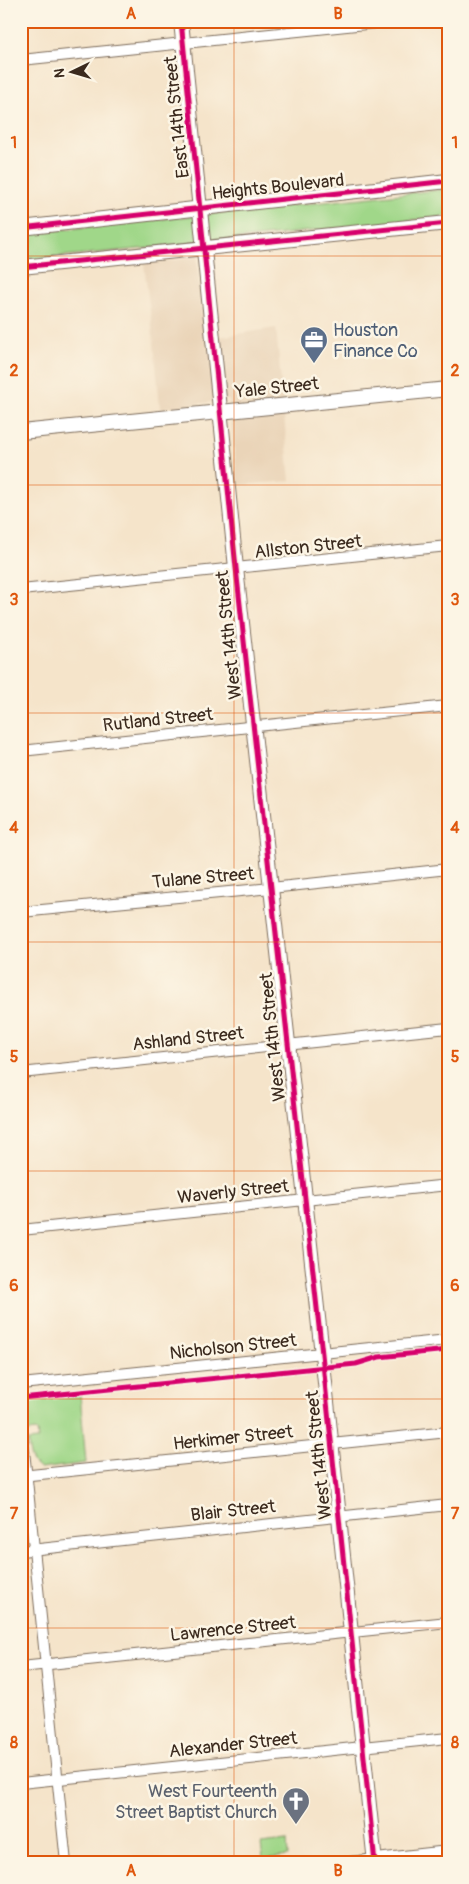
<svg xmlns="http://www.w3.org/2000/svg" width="469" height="1884" viewBox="0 0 469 1884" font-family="Pangolin,sans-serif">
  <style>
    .built { fill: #ead4b8 }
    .green { fill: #a0d789; stroke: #6e8054 }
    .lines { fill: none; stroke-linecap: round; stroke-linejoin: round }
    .street-casing { stroke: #7c6b5a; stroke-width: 12 }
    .secondary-casing { stroke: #7c6b5a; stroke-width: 16 }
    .street { stroke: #fff; stroke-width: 10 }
    .secondary { stroke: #fff; stroke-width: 14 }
    .cycleway-casing { stroke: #fcf5e5; stroke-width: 8 }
    .cycleway { stroke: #d6006c; stroke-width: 5 }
    .grid { fill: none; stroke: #df570d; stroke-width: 1; stroke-opacity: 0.55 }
    .labels { text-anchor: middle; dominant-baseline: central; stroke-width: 5; stroke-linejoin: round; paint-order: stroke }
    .street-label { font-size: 18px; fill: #3b2a1e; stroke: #fcf5e5 }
    .service-label { font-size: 18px; fill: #4e5e75; stroke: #fcf5e5; text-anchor: start }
    .worship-label { font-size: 18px; fill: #5b616d; stroke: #fcf5e5; text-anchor: end }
    .neatline { fill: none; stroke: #df570d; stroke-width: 2 }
    .grid-label { font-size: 16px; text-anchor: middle; font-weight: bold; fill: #df570d }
  </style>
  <rect width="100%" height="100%" fill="#fcf5e5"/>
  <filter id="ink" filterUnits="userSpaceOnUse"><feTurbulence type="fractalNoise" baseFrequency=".02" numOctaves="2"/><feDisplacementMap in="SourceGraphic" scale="10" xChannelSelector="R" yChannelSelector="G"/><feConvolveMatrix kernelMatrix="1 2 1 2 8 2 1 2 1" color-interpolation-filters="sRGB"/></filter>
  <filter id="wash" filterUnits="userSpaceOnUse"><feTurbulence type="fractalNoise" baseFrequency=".0096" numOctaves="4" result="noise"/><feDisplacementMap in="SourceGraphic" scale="20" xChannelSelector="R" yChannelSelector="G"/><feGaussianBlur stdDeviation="1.12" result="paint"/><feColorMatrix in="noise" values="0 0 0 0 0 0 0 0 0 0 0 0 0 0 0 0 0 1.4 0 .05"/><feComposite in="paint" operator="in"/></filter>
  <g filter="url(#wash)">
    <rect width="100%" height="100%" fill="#f5e4ca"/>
    <path class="built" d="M198 257 197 261 205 339 276 328 290 481 238 485 229 400 160 408 154 343 144 264Z"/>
    <g class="green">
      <path d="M448 189V216L192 244 21 260V234Z"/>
      <path d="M80 1394 86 1463 40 1469C30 1463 29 1452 28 1441L38 1440 37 1431 27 1432 24 1400Z"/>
      <path d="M287 1841 288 1856 263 1859 261 1844Z"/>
    </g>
  </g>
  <g filter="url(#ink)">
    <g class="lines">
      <g class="street-casing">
        <g id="street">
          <path d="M21 60 395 21"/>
          <path d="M21 590 448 546"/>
          <path d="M21 751 448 706"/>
          <path d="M21 912 271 888 448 869"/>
          <path d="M21 1073 448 1028"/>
          <path d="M21 1230 448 1185"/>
          <path d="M21 1384 448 1340"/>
          <path d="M21 1421 66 1863"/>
          <path d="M21 1476 448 1432"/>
          <path d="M21 1551 448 1505"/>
          <path d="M21 1667 448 1622"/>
          <path d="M21 1783 448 1738"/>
          <path d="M340 1863 448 1851"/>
        </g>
      </g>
      <g class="secondary-casing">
        <g id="secondary">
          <path d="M181 21 236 568 322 1354 375 1863"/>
          <path d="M21 228 448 181"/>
          <path d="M21 267 448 223"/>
          <path d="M21 432 448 389"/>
        </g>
      </g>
      <use href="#street" class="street"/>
      <use href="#secondary" class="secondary"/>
      <g class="cycleway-casing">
        <g id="cycleway">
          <path d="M181 21 236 568 322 1354 375 1863"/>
          <path d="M21 228 448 181"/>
          <path d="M21 267 448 223"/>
          <path d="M21 1398 356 1364 379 1357 448 1350"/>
        </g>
      </g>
      <use href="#cycleway" class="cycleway"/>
    </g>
  </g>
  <path class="grid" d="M234 21V1863M21 256H448M21 485H448M21 713H448M21 942H448M21 1171H448M21 1399H448M21 1628H448"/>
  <defs>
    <g id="office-pin" transform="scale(1.4375)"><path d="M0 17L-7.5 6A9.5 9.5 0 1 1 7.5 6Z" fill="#5c6f8a" stroke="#fcf5e5"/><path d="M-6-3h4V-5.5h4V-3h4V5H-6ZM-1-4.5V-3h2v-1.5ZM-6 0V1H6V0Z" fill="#fff"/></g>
    <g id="church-pin" transform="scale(1.4375)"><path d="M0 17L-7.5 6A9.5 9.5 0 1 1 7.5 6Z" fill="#6b7280" stroke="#fcf5e5"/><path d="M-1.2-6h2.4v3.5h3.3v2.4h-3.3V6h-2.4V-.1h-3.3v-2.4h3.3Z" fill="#fff"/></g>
  </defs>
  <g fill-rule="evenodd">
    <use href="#office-pin" x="314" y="340"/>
    <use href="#church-pin" x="296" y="1801"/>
  </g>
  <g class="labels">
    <g class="street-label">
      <text transform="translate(177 117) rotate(-96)">East 14th Street</text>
      <text transform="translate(278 187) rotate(-6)">Heights Boulevard</text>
      <text transform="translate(277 388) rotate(-6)">Yale Street</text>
      <text transform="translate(308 547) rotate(-6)">Allston Street</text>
      <text transform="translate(229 635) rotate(-96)">West 14th Street</text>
      <text transform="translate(158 720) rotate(-6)">Rutland Street</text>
      <text transform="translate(203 878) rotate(-5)">Tulane Street</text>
      <text transform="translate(273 1037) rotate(-96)">West 14th Street</text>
      <text transform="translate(188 1039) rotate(-6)">Ashland Street</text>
      <text transform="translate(233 1192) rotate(-6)">Waverly Street</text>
      <text transform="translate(233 1347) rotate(-6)">Nicholson Street</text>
      <text transform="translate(233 1438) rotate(-6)">Herkimer Street</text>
      <text transform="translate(319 1455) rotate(-96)">West 14th Street</text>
      <text transform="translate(233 1511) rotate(-6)">Blair Street</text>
      <text transform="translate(233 1629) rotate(-6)">Lawrence Street</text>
      <text transform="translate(233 1745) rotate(-6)">Alexander Street</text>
    </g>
    <g class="service-label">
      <text x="333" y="330">Houston<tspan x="333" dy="21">Finance Co</tspan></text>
    </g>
    <g class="worship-label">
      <text x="277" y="1791">West Fourteenth<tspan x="277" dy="21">Street Baptist Church</tspan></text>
    </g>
  </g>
  <rect width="469" height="1884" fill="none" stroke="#fcf5e5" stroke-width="55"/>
  <g transform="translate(72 72) rotate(265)" stroke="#fcf5e5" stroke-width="4" paint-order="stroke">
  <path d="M0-4L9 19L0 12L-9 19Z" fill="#3b2a1e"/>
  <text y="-8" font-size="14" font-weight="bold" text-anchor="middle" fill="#3b2a1e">N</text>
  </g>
  <rect x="28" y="28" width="414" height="1828" class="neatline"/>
  <g class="grid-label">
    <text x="131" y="19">A</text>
    <text x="338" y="19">B</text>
    <text x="14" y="148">1</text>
    <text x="455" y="148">1</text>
    <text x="14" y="376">2</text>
    <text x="455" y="376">2</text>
    <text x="14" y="605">3</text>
    <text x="455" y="605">3</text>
    <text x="14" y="833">4</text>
    <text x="455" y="833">4</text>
    <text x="14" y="1062">5</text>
    <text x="455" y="1062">5</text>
    <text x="14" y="1291">6</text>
    <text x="455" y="1291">6</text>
    <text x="14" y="1519">7</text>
    <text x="455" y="1519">7</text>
    <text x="14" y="1748">8</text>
    <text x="455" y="1748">8</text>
    <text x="131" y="1876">A</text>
    <text x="338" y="1876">B</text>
  </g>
</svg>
